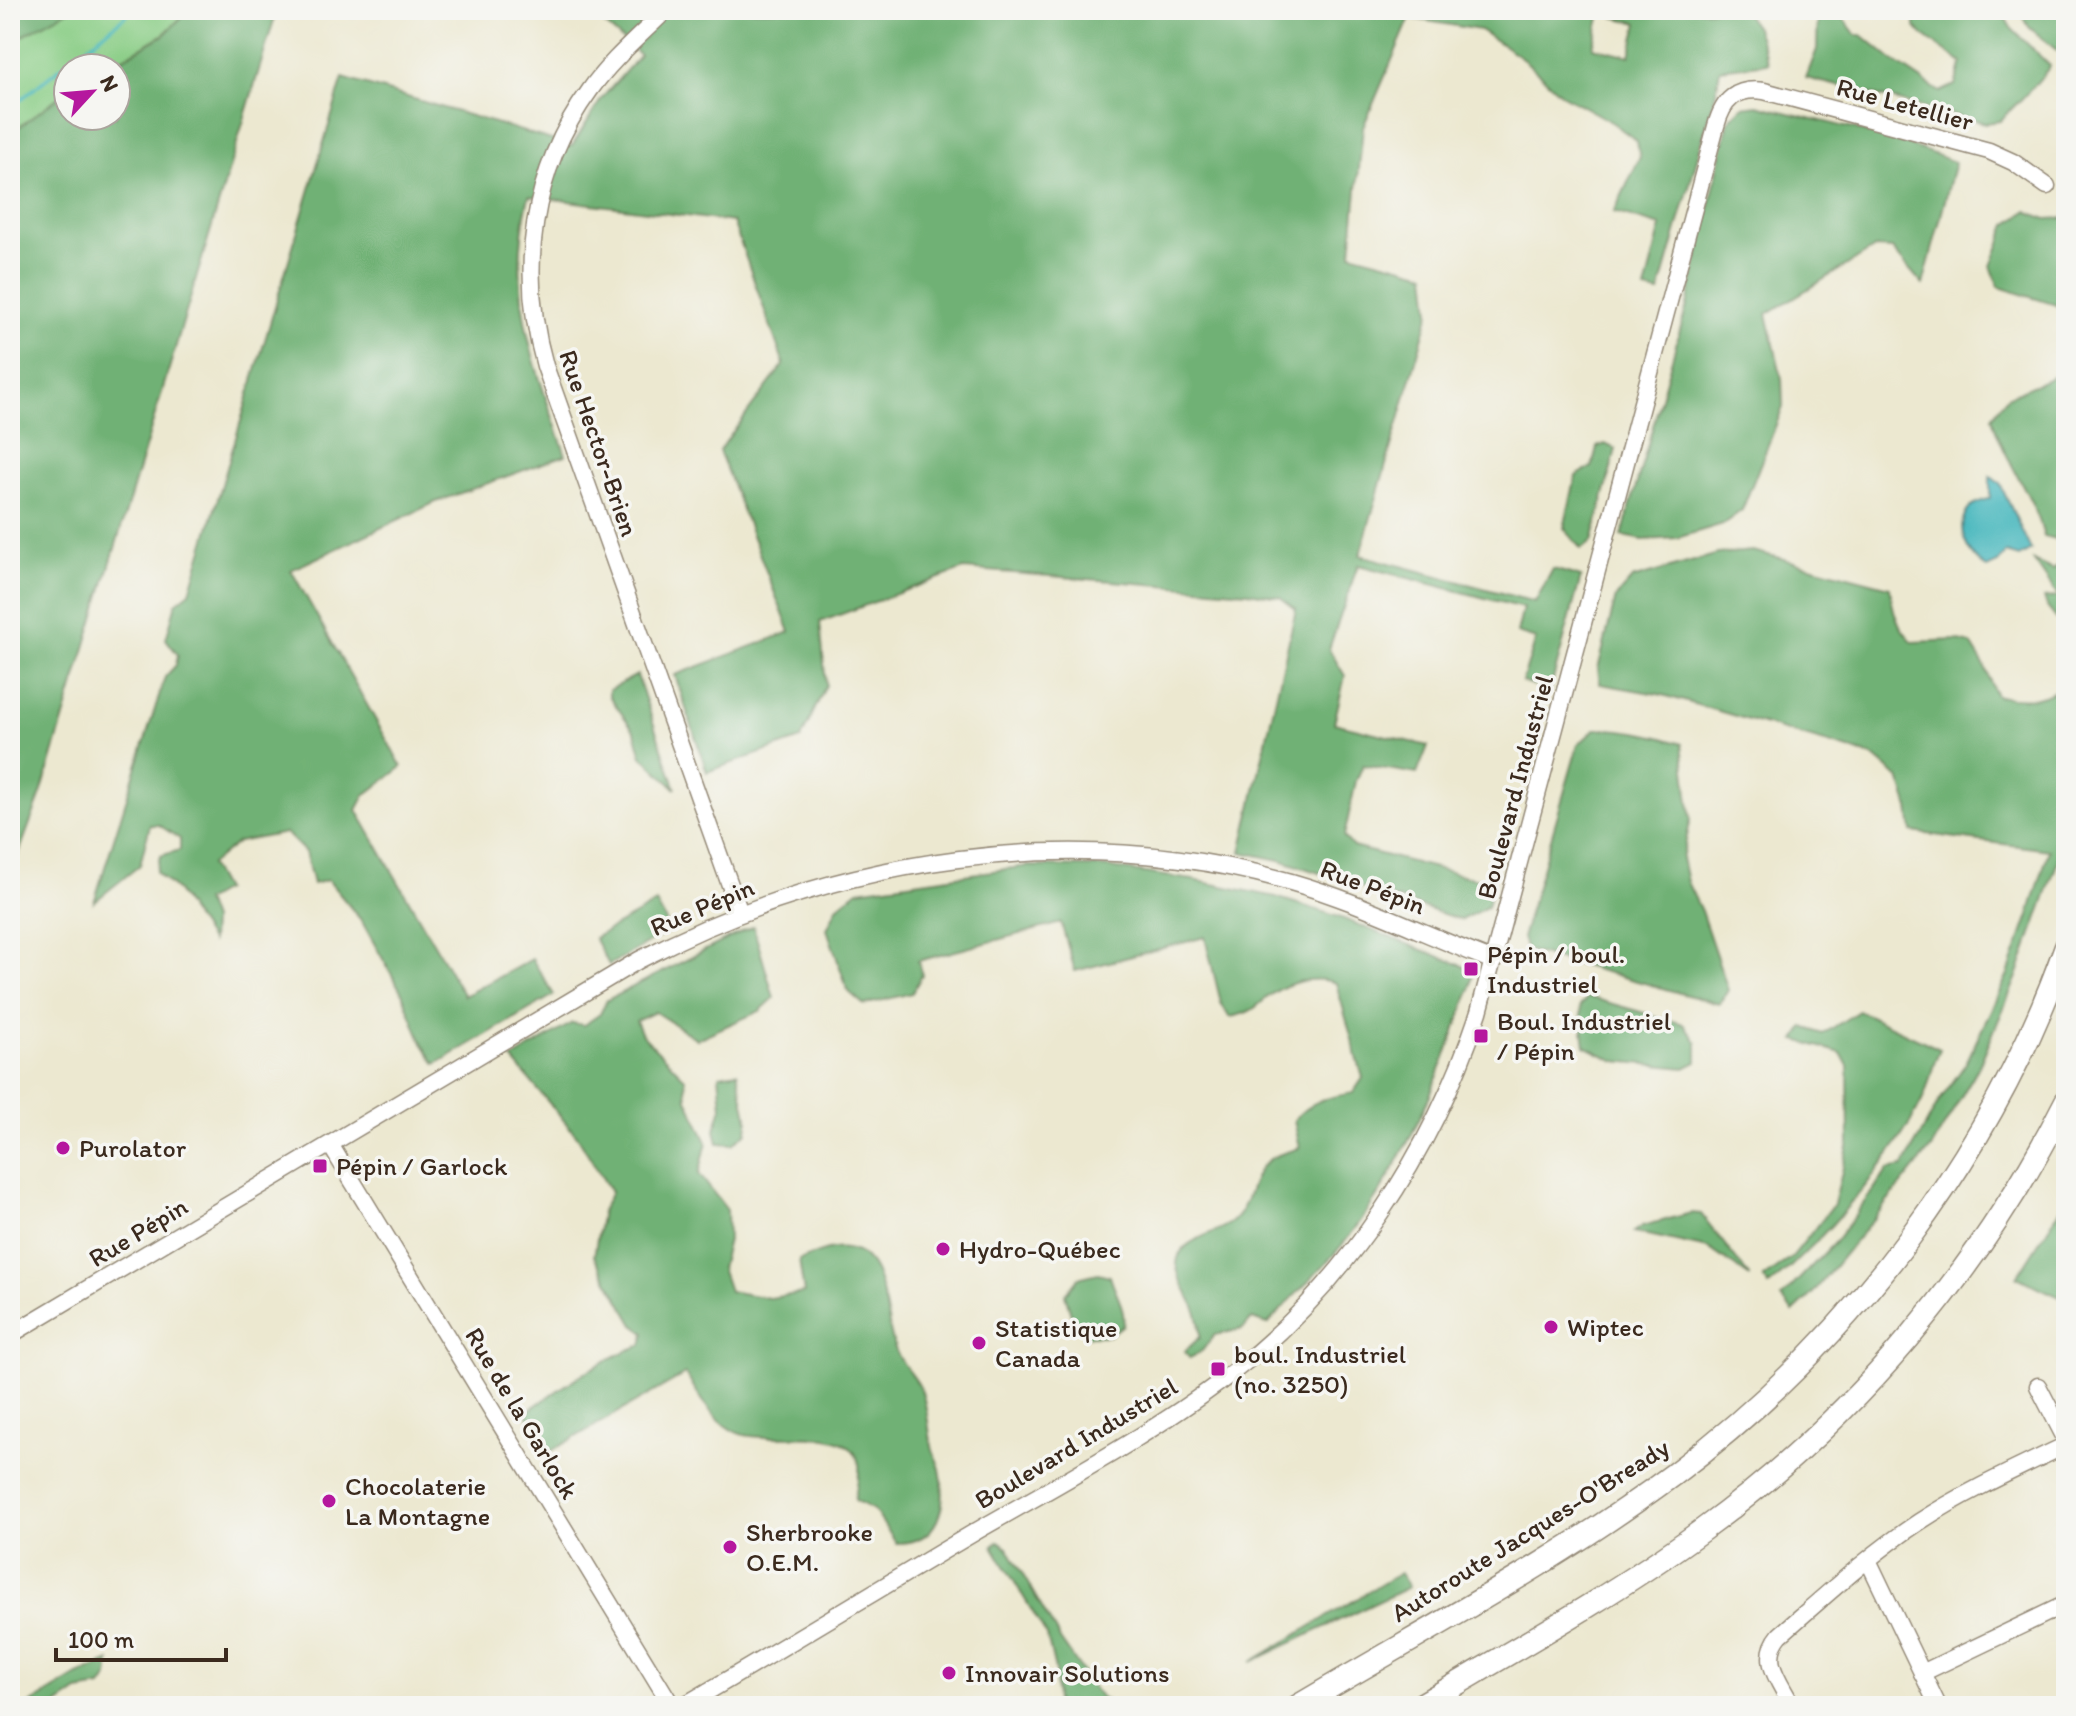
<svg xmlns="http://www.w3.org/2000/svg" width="2076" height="1716" viewBox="0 0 2076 1716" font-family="Itim,sans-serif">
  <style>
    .green { fill: #8bce87; stroke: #637c52; stroke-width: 2 }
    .forest { fill: #70b174; stroke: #566e49; stroke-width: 2; fill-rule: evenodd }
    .water { fill: #48b8be; stroke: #42716e; stroke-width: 2 }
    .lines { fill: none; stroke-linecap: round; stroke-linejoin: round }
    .stream { stroke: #48b8be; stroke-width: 3 }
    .minor-casing { stroke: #948977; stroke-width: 19 }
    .highway-casing { stroke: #948977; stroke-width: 25 }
    .minor { stroke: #fff; stroke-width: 16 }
    .highway { stroke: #fff; stroke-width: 22 }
    .poi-dot { fill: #b5179e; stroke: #f6f6f2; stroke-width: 3 }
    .labels { text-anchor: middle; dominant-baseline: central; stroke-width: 7; stroke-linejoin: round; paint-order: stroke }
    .street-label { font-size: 26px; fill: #3b2a1e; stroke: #f6f6f2 }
    .poi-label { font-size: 26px; fill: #3b2a1e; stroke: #f6f6f2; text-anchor: start }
  </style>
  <rect width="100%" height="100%" fill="#f6f6f2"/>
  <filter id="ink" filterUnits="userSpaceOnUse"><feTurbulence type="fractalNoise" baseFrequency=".0125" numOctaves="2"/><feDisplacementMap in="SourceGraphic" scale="16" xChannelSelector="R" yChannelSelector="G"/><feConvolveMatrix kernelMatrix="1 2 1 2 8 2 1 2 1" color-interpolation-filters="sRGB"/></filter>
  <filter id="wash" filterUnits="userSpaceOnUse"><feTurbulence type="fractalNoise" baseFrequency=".006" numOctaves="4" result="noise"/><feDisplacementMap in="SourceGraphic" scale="32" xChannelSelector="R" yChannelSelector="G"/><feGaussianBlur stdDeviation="1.8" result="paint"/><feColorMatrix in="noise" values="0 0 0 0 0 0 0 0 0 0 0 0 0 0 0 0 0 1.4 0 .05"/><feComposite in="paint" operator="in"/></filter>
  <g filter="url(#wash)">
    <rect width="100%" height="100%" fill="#ece8d0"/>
    <path class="green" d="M69 10H189L164 34 106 68H68V90L10 134V43Z"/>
    <g class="forest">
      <path d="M10 10H69L10 43Z"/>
      <path d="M189 10H277L41 794 10 877V134L68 90V116H116V68H106L164 35Z"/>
      <path d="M588 10H1743L1756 28 1768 63 1720 69 1716 92 1659 293 1645 290 1661 226 1614 212 1640 157 1637 141 1613 123 1561 94 1521 57 1480 30 1410 18 1363 127 1351 253 1426 273 1430 312 1360 555 1535 602 1553 569 1581 577 1550 691 1522 682 1536 639 1517 633 1523 608 1358 565 1329 649 1345 676 1334 723 1428 746 1417 774 1363 765 1356 781 1344 837 1353 847 1493 883 1487 907 1461 920 1280 860 1241 852 1296 609 1280 597 1248 592 964 569 820 622 826 685 801 739 707 772 675 675 790 632 719 451 784 364 733 222 529 196C505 294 534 365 566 455L436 502 291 570 402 767 365 795 357 810 464 996 532 959 554 995 436 1064 422 1043 402 993 361 920 328 880 313 884 305 852 286 833 238 842 210 865 224 890 205 901 212 920 211 942 177 891 156 872 160 856 180 850V839L159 825H150L140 865 94 902 165 677 176 665 178 655 166 639 176 603 190 592 343 78 572 146 602 98 640 55ZM1601 14 1638 23 1630 56 1593 47Z"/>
      <path d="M1818 10H1837L1856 35H1862L1892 60 1940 92 1955 85 1962 63 1928 39 1915 27V14L1918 10H2001L2011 28 2050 66C2036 87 2017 102 2000 121L1986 123 1806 78 1817 49Z"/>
      <path d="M2020 10H2066V44L2060 53 2029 27Z"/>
      <path d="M1757 105 1890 138 1955 162 1923 285 1892 249 1875 248 1767 314 1782 379 1783 407 1742 510 1723 524 1677 538 1643 540 1622 536 1688 302 1729 120 1742 107Z"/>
      <path d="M2027 211 2046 219 2066 218V305L2062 307 1999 287 1991 266 2007 225Z"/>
      <path d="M2066 371V631L2047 607 2044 598 2059 597 2034 561 2053 570 2063 562 2056 539 2044 536C2033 493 2003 460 1992 417L2007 397Z"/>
      <path d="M1605 444 1616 449 1592 542 1581 549 1564 528 1576 476 1592 467 1597 447Z"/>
      <path d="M1753 551 1890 587C1892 609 1897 627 1913 642L1956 640 1971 644 1984 665 1996 696C2026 699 2041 704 2066 683V825L2062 849 2017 977 1979 1066 1932 1147 1812 1294 1793 1312 1781 1298 1835 1242 1888 1170 1903 1167 1938 1103 1966 1063 2008 974 2029 915 2049 850 1912 832 1909 808 1899 778 1873 756 1663 695 1600 684 1598 669 1616 597 1632 579 1718 554Z"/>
      <path d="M637 675 676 789 642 756 635 732 609 696V690Z"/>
      <path d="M1595 729C1626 728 1653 734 1682 744L1691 819 1682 858 1687 882 1701 911 1728 990 1719 1004 1526 950 1522 938 1578 745Z"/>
      <path d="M1028 866 1105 867 1193 880 1276 897 1336 916 1466 967 1473 974 1471 987C1441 1072 1414 1144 1362 1219 1335 1258 1299 1289 1268 1324L1252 1319 1243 1329 1214 1335 1202 1351 1190 1358 1185 1351 1200 1337C1202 1305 1179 1289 1177 1267 1175 1239 1216 1235 1232 1222 1250 1207 1250 1176 1265 1163 1275 1154 1288 1152 1300 1148L1294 1120C1310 1100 1329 1097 1353 1093L1363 1078 1336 983C1318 976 1297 980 1280 989 1257 1001 1260 1012 1229 1017L1221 1003 1205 937 1075 971 1061 923 918 961 922 975 912 993 864 1005 848 991 827 929 837 907 858 890Z"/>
      <path d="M656 903 671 930 609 965 594 938Z"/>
      <path d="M753 926 774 998 760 1011 697 1039 655 1012 636 1021 642 1035 685 1078 687 1099 707 1142 699 1174 727 1210 728 1240 721 1268 729 1291 769 1298 804 1293 799 1260C818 1253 837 1243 857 1252 887 1265 884 1323 896 1351 902 1366 917 1377 922 1392 928 1410 928 1428 932 1446 933 1454 938 1461 940 1469 948 1506 939 1544 896 1543L874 1510 855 1500C855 1488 861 1475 859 1464 850 1419 771 1446 738 1433 712 1422 700 1395 685 1374L544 1455 526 1412C564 1386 599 1360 642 1345L645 1333 634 1325 594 1256 602 1210 611 1192 577 1136 512 1059 572 1023 584 1025 600 1014 607 1000Z"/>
      <path d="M1588 997 1684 1024 1697 1043V1062L1685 1068 1615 1061 1585 1046 1580 1006Z"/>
      <path d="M1859 1011 1940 1049C1931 1066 1930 1085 1922 1101 1891 1163 1822 1241 1769 1286L1763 1278 1792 1257 1834 1204 1849 1143 1848 1066 1841 1053 1796 1040 1804 1027 1823 1034Z"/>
      <path d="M737 1072 748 1120 747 1132 733 1144 718 1143 715 1130 722 1107 719 1075Z"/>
      <path d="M2066 1200V1300L2017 1277Z"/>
      <path d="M1691 1213 1701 1214 1750 1277 1708 1248 1634 1232 1643 1226Z"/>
      <path d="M1098 1273 1110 1276C1115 1294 1126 1307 1123 1325L1109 1336H1086L1071 1314 1065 1294 1078 1278Z"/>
      <path d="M999 1541 1007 1547 1061 1641 1100 1697 1115 1706H1056L1055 1670 1047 1636 993 1546Z"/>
      <path d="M1400 1573 1409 1587 1251 1662Z"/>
      <path d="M110 1661 108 1677 101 1687 78 1691 56 1706H27L78 1675Z"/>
    </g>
    <path class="water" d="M1990 476 2000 484 2031 550 2019 557 2006 553 1998 563 1987 568C1968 557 1951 525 1972 506 1976 502 1985 500 1990 498Z"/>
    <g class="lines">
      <path class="stream" d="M10 108 133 10"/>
    </g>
  </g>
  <g filter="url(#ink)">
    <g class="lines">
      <g class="minor-casing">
        <g id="minor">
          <path d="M666 10C640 36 611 60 590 90 531 171 518 271 545 366L740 913"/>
          <path d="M331 1146 672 1706"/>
          <path d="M10 1335 639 960C836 856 1075 821 1291 882 1361 902 1425 935 1494 961"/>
          <path d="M2038 1386 2066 1440"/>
          <path d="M1868 1560 1938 1706"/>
          <path d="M1922 1673 2066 1604"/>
          <path d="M683 1706C781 1649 877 1590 975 1532 1060 1483 1149 1436 1228 1376 1347 1285 1432 1153 1479 1012L1716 126C1723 100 1736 87 1764 91L1989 151 2013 162 2047 186"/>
          <path d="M1792 1706C1780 1681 1759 1660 1780 1635 1825 1596 1869 1555 1919 1522 1965 1492 2016 1469 2066 1445"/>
        </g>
      </g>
      <g class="highway-casing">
        <g id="highway">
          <path d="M1298 1706C1424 1631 1556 1562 1674 1474 1851 1342 1992 1155 2066 946"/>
          <path d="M1419 1706C1514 1650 1612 1596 1701 1531 1854 1420 1981 1270 2066 1101"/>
        </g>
      </g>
      <use href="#minor" class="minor"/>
      <use href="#highway" class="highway"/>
    </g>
  </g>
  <g class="poi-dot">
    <rect x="1463" y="961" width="16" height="16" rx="4"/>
    <rect x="1473" y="1028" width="16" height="16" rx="4"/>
    <circle cx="63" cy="1148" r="8"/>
    <rect x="312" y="1158" width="16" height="16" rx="4"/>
    <circle cx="943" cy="1249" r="8"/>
    <circle cx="1551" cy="1327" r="8"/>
    <circle cx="979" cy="1343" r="8"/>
    <rect x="1210" y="1361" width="16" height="16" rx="4"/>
    <circle cx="329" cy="1501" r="8"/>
    <circle cx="730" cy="1547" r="8"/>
    <circle cx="949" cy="1673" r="8"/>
  </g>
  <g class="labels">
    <g class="street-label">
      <text transform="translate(1905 104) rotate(15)">Rue Letellier</text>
      <text transform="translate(599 443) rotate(71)">Rue Hector-Brien</text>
      <text transform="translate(1515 787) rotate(-75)">Boulevard Industriel</text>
      <text transform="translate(1373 887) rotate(21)">Rue Pépin</text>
      <text transform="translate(702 907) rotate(-23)">Rue Pépin</text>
      <text transform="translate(138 1232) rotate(-31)">Rue Pépin</text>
      <text transform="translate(522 1413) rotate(59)">Rue de la Garlock</text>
      <text transform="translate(1076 1443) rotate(-31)">Boulevard Industriel</text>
      <text transform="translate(1530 1530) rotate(-32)">Autoroute Jacques-O'Bready</text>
    </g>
    <g class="poi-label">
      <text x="1487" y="954">Pépin / boul.<tspan x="1487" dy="30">Industriel</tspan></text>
      <text x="1497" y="1021">Boul. Industriel<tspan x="1497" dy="30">/ Pépin</tspan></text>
      <text x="79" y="1148">Purolator</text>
      <text x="336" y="1166">Pépin / Garlock</text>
      <text x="959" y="1249">Hydro-Québec</text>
      <text x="1567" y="1327">Wiptec</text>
      <text x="995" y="1328">Statistique<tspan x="995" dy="30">Canada</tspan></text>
      <text x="1234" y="1354">boul. Industriel<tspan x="1234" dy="30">(no. 3250)</tspan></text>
      <text x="345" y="1486">Chocolaterie<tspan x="345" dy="30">La Montagne</tspan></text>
      <text x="746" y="1532">Sherbrooke<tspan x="746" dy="30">O.E.M.</tspan></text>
      <text x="965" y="1673">Innovair Solutions</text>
    </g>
  </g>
  <rect width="2076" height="1716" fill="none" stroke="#f6f6f2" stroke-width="40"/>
  <g transform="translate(92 92) rotate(64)"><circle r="38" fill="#f6f6f2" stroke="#aba49d" stroke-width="2"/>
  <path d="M0-6L14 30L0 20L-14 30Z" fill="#b5179e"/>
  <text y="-12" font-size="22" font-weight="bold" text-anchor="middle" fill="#3b2a1e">N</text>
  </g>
  <path d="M56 1648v12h170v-12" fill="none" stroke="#3b2a1e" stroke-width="4"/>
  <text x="68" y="1648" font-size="24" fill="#3b2a1e" stroke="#f6f6f2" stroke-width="6" paint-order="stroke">100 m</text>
</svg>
